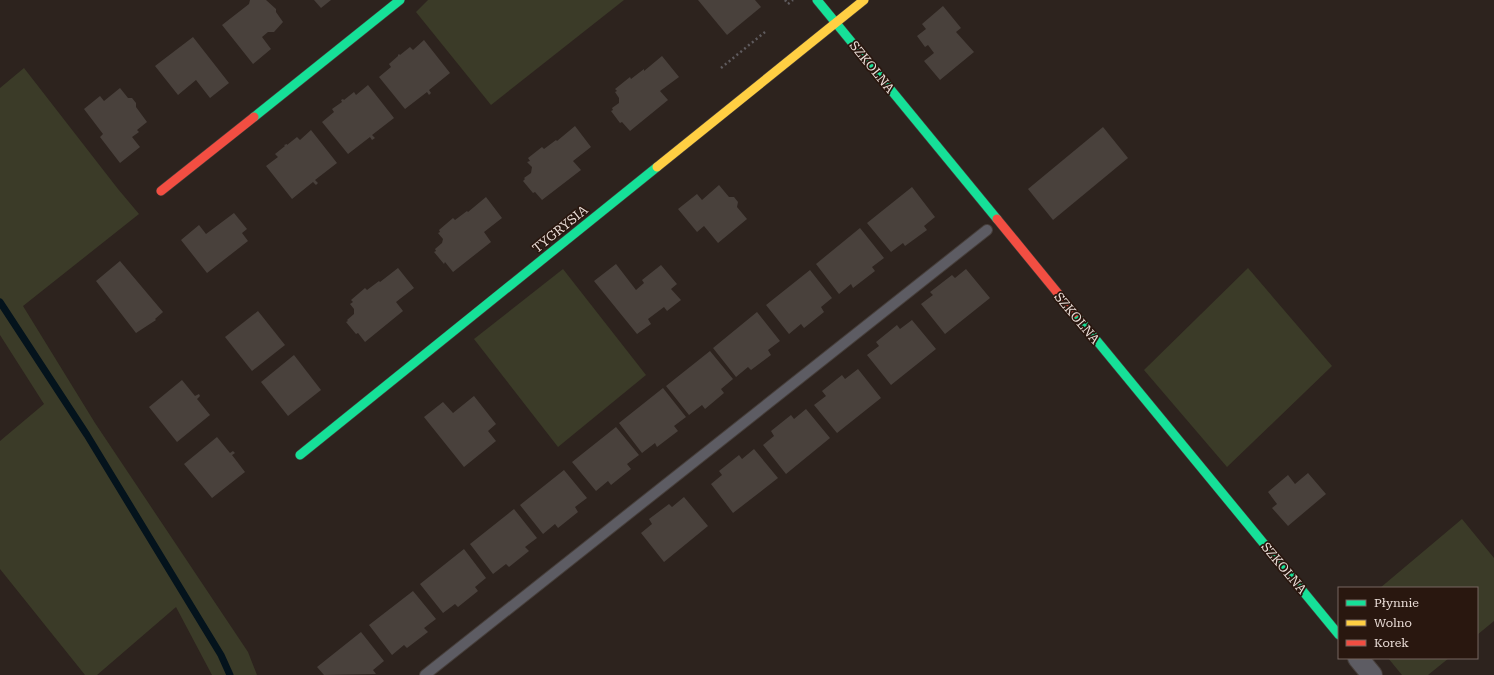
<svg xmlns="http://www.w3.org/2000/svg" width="1494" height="675" viewBox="0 0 1494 675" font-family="'Roboto Serif',serif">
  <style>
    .green { fill: #3b3b28 }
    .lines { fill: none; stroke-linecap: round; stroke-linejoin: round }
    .stream { stroke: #04131c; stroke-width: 7 }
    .building { fill: #49413c }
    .lane-casing { stroke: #463e3a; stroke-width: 12 }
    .street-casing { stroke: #463e3a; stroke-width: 22 }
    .fast-casing { stroke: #463e3a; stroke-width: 10 }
    .slow-casing { stroke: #463e3a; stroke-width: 10 }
    .jam-casing { stroke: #463e3a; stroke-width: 10 }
    .path { stroke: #5f5b5e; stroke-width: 2.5; stroke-dasharray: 2 3; stroke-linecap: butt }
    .lane { stroke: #5d5c63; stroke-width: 10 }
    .street { stroke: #5d5c63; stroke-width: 20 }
    .fast { stroke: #16e098; stroke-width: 9 }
    .slow { stroke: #ffcf43; stroke-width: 9 }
    .jam { stroke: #f24e42; stroke-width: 9 }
    .labels { text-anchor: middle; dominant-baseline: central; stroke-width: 3.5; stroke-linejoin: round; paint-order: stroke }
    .street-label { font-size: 13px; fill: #ecdfd9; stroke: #29170f }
  </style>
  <rect width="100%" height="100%" fill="#2d231e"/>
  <g class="green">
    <path d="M428 0H624L491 105 416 12Z"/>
    <path d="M24 68 118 189 139 214 23 306 95 423 248 652 257 675H212L176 607 97 675H85L0 569V441L44 404 0 335V88Z"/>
    <path d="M1248 268 1332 366 1227 467 1144 370Z"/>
    <path d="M563 269 646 375 558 447 474 339Z"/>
    <path d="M1462 519 1494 558V621L1477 635V588H1380Z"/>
    <path d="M1388 658H1449L1428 675H1402Z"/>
  </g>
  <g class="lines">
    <path class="stream" d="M0 302 87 435 221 655 230 675"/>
  </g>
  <g class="building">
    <path d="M250 0H266L276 9V12L283 22 274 32H268L262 37 271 49 253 64 222 25 249 4Z"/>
    <path d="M314 0H331L321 8Z"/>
    <path d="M698 0H755L761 7 727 35Z"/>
    <path d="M943 6 961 28 956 32 974 52 940 80 924 61 934 53 928 45 925 47 917 36 926 29 922 24Z"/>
    <path d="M193 37 229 83 210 98 196 80 178 95 155 66Z"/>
    <path d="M424 40 450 73 429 90 431 93 429 95 427 92 405 109 379 77 391 67 389 64 398 56V55L399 54 400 55 410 47 413 50Z"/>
    <path d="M662 56 679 77 660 91 668 100 630 131 622 122 620 123 611 111 613 110 612 108 619 103V98L615 92 617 91 615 89 630 77 631 79 644 69V71Z"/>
    <path d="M368 85 394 118 372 135 375 138 372 140 370 137 348 154 322 122 334 112 332 109 342 102 341 100 343 99 344 100 354 92 356 95Z"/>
    <path d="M120 88 128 98H132L136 103V107L147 122 137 130 139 132 132 137 140 147 120 163 100 137 103 134 84 109 100 96 104 101Z"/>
    <path d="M575 126 591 147 573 161 581 170 542 200 535 192 533 193 523 181 525 179 524 178 531 173 532 167 527 162 530 161 528 158 542 147 544 149 556 140 557 141Z"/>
    <path d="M1103 127 1128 158 1053 220 1028 189Z"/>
    <path d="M311 130 337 163 315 180 318 183 316 185 313 182 292 199 266 166 278 157 275 154 285 146 284 145 287 144V145L297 137 300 140Z"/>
    <path d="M719 185 729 197H734L738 202 737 207 747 219 718 243 704 226 697 232 678 209 697 194 702 200Z"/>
    <path d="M912 187 935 217 924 226 927 230 905 246 903 243 891 252 867 223Z"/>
    <path d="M486 197 502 218 484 232 491 242 453 272 445 262 444 264 434 252 436 251 435 249 442 243 443 239 438 233 440 232 439 230 453 218 455 220 467 211 468 212Z"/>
    <path d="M234 213 247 229 242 233 248 241 207 273 181 240 199 225 206 234Z"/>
    <path d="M860 228 884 258 872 267 875 271 853 288 851 284 839 294 816 264Z"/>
    <path d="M120 261 163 312 155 319 156 320 136 333 96 281Z"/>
    <path d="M616 264 636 290 644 283 642 280 661 265 677 284 671 289 681 300 667 311 664 307 648 319 651 324 637 334 594 281Z"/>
    <path d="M398 268 414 288 396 302 403 311 365 342 358 333 356 334 346 322 348 321 347 320 354 314V309L350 304 353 302 351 300 365 288 367 290 379 281 380 282Z"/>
    <path d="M966 269 990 298 945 334 921 304 933 295 930 292 952 275 955 278Z"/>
    <path d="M810 270 832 298 821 307 824 312 804 328 801 324 789 334 766 305Z"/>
    <path d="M258 311 285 345 252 371 225 337Z"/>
    <path d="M757 312 780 341 768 350 771 355 751 370 748 367 736 377 713 348Z"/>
    <path d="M912 320 936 349 891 385 867 355 879 346 876 342 897 325 900 329Z"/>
    <path d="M710 351 733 379 721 389 724 393 705 409 702 405 689 415 666 386Z"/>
    <path d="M294 355 321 390 288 416 261 382Z"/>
    <path d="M858 369 881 398 837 433 814 405 826 396 822 391 842 375 845 379Z"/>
    <path d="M182 380 195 396 199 394 200 396 197 399 210 415 177 442 149 407Z"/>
    <path d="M663 388 686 417 674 426 678 431 657 447 655 443 642 453 619 423Z"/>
    <path d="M474 396 496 424 488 431 496 441 464 467 424 417 443 402 453 413Z"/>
    <path d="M806 409 830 438 786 474 763 445 774 436 771 431 791 415 794 419Z"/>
    <path d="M616 427 639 455 627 464 631 469 611 485 608 481 596 491 572 462Z"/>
    <path d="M217 437 230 453 233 451 235 453 232 455 245 472 212 498 184 464Z"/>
    <path d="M754 449 778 478 733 513 711 484 722 475 719 471 739 455 742 459Z"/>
    <path d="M564 470 587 498 575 507 578 512 558 528 555 524 543 534 520 505Z"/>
    <path d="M1308 473 1326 494 1288 526 1272 508 1277 504 1268 492 1288 475 1295 484Z"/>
    <path d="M684 497 708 526 664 562 641 533 652 524 649 519 669 504 672 507Z"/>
    <path d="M514 509 537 538 525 547 529 551 509 567 506 564 493 574 470 544Z"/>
    <path d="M464 549 486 578 475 587 478 591 458 607 455 604 443 613 420 584Z"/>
    <path d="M413 591 436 619 424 628 428 632 407 648 404 645 392 655 369 625Z"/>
    <path d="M361 632 384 661 373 670 376 674 324 675 317 667Z"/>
  </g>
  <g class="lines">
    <g class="lane-casing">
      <path id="lane" d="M425 675 987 230"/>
    </g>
    <g class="street-casing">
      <path id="street" d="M1358 658 1372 675"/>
    </g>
    <g class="fast-casing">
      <g id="fast">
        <path d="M817 0 997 219"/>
        <path d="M254 117 400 0"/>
        <path d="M1074 313 1339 635"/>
        <path d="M300 455 657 167"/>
      </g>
    </g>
    <g class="slow-casing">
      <path id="slow" d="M657 167 864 0"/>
    </g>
    <g class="jam-casing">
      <g id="jam">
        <path d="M161 191 254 117"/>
        <path d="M997 219 1074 313"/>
      </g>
    </g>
    <g class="path">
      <path d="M785 0 788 4 793 0"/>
      <path d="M721 68 765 32"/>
    </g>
    <use href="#lane" class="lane"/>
    <use href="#street" class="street"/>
    <use href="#fast" class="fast"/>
    <use href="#slow" class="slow"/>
    <use href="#jam" class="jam"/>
  </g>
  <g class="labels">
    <g class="street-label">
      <text transform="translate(872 67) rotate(51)">SZKOLNA</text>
      <text transform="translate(560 229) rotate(-39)">TYGRYSIA</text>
      <text transform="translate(1077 318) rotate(50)">SZKOLNA</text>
      <text transform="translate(1284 568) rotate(50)">SZKOLNA</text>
    </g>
  </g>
  <rect x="1338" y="587" width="140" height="72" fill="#29170f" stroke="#776760"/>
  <rect x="1346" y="600" width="20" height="6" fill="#16e098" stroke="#776760"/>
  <text x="1374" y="607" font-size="12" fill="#ecdfd9">Płynnie</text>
  <rect x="1346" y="620" width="20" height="6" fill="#ffcf43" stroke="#776760"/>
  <text x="1374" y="627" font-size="12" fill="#ecdfd9">Wolno</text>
  <rect x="1346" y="640" width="20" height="6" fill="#f24e42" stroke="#776760"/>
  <text x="1374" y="647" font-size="12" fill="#ecdfd9">Korek</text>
</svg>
